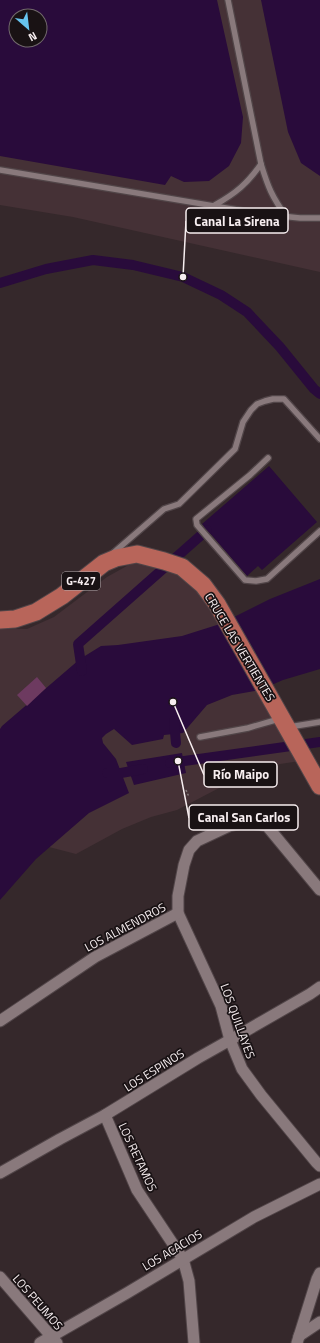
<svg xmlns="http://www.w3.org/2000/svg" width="320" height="1343" viewBox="0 0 320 1343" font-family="'Titillium Web',sans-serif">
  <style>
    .built { fill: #453136; fill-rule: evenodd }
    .water { fill: #290b3b; fill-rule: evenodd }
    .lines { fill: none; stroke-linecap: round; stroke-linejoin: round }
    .canal { stroke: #290b3b; stroke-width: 10 }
    .building { fill: #6d3a60 }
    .lane-casing { stroke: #514548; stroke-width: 8 }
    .street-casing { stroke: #514548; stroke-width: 13 }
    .primary-casing { stroke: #514548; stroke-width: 19 }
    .path { stroke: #857a7c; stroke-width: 1.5; stroke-dasharray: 2 2; stroke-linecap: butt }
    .lane { stroke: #89797c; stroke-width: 5.5 }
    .street { stroke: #89797c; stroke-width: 11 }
    .primary { stroke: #b8655a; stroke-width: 17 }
    .labels { text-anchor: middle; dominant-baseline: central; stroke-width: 3.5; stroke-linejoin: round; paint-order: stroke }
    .shield { fill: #191214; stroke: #b4acae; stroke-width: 1 }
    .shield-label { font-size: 11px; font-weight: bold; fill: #f7eef0 }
    .street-label { font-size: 12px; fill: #f7eef0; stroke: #191214 }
    .leader { fill: none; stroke: #f7eef0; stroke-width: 1.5 }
    .callout-dot { fill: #f7eef0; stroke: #191214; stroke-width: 1.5 }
    .callout { fill: #191214; stroke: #f7eef0; stroke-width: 1.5 }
    .callout-label { font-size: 13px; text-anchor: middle; font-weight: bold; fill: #f7eef0 }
  </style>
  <rect width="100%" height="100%" fill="#35282b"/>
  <g class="built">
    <path d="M0 0H320V272L73 217 0 205ZM16 16H40V40H16Z"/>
    <path d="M134 562 159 564 197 585 300 761 280 764 244 775 177 810 151 817 122 829 76 854 49 847 0 807V628L27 629 54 617 107 577Z"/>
  </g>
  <g class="water">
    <path d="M0 0H217L243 117 241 143 229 166 209 181 184 182 171 176 165 185 0 156ZM16 16H40V40H16Z"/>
    <path d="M261 0H320V176L301 163 288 132Z"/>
    <path d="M269 466 317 522 262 570 258 566 247 576 202 524Z"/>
    <path d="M320 579V669L283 680 260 690 232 695 207 705 183 733 164 735 163 739 132 745 114 729 106 734 102 738 103 743 116 759 129 793 89 813 36 859 0 900V729L2 726 80 659 101 646 118 645 182 636 220 624 270 599Z"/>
    <path d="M182 753 186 773 134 785 126 762Z"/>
  </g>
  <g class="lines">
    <g class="canal">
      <path d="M0 283 46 269 93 260 133 265 183 277 221 295 247 312 280 347 314 389 320 394"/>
      <path d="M82 671 78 644 207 530"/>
      <path d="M174 721 176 743"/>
      <path d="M170 763 320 742"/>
      <path d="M107 773H121L143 769"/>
    </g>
  </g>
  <path class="building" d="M37 677 46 688 27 706 17 695Z"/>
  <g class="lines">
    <g class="lane-casing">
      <g id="lane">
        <path d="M228 0 261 164C268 187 272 197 286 216"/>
        <path d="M0 170 262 214 300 218H320"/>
        <path d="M215 205C236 193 247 184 261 164"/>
        <path d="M268 458 250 475 196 519 197 525 245 580 256 581 267 579 320 531"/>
        <path d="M112 554 164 509 179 504 235 449 243 422 251 410 257 404 265 401 273 399H284L320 439"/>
        <path d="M289 727 320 722"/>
        <path d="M200 737 248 728 279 719"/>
      </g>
    </g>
    <g class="street-casing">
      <g id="street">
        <path d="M320 890 267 826 247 822 229 826 197 841 189 850 184 865 178 896V913L221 1006 230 1040 242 1069 261 1095 316 1162 320 1166"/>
        <path d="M0 1021 95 957 178 913"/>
        <path d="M105 1115 137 1190 183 1259 189 1281 194 1343"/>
        <path d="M0 1173 60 1139 105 1115 198 1058 230 1040 310 994 320 987"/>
        <path d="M0 1277 57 1343"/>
        <path d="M299 1336 320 1322"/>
        <path d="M40 1343 127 1293 254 1217 320 1184"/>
        <path d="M297 1343 317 1279 320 1273"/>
      </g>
    </g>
    <g class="primary-casing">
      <path id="primary" d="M0 620 15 619 36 612 62 596 104 563 116 558 137 554 164 561 182 567 203 585 217 604 320 786"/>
    </g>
    <path class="path" d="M186 790 189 797"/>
    <use href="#lane" class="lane"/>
    <use href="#street" class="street"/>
    <use href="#primary" class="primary"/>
  </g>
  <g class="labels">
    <rect class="shield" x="62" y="572" width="38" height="18" rx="3"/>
    <g class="shield-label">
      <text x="81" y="581">G-427</text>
    </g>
    <g class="street-label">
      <text transform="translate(240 647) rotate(59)">CRUCE LAS VERTIENTES</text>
      <text transform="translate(125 927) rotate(-28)">LOS ALMENDROS</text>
      <text transform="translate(238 1021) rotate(70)">LOS QUILLAYES</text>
      <text transform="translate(154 1070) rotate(-32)">LOS ESPINOS</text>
      <text transform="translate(138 1157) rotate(65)">LOS RETAMOS</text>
      <text transform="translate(172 1250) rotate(-31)">LOS ACACIOS</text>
      <text transform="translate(38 1302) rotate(49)">LOS PEUMOS</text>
    </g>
  </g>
  <path class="leader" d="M183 277L186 221M173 702L204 775M178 761L189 818"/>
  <g class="callout-dot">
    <circle cx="183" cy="277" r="4"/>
    <circle cx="173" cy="702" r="4"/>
    <circle cx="178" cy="761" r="4"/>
  </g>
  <g class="callout">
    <rect x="186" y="208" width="102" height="25" rx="4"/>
    <rect x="204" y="762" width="73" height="25" rx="4"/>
    <rect x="189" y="805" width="109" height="25" rx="4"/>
  </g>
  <g class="callout-label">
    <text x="237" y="226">Canal La Sirena</text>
    <text x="241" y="779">Río Maipo</text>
    <text x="244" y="822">Canal San Carlos</text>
  </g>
  <g transform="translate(28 28) rotate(152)"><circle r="19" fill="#191214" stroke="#726a6c"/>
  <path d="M0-3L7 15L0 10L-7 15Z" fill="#66c4ef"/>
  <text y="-6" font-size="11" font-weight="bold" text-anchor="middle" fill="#f7eef0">N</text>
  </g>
</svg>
